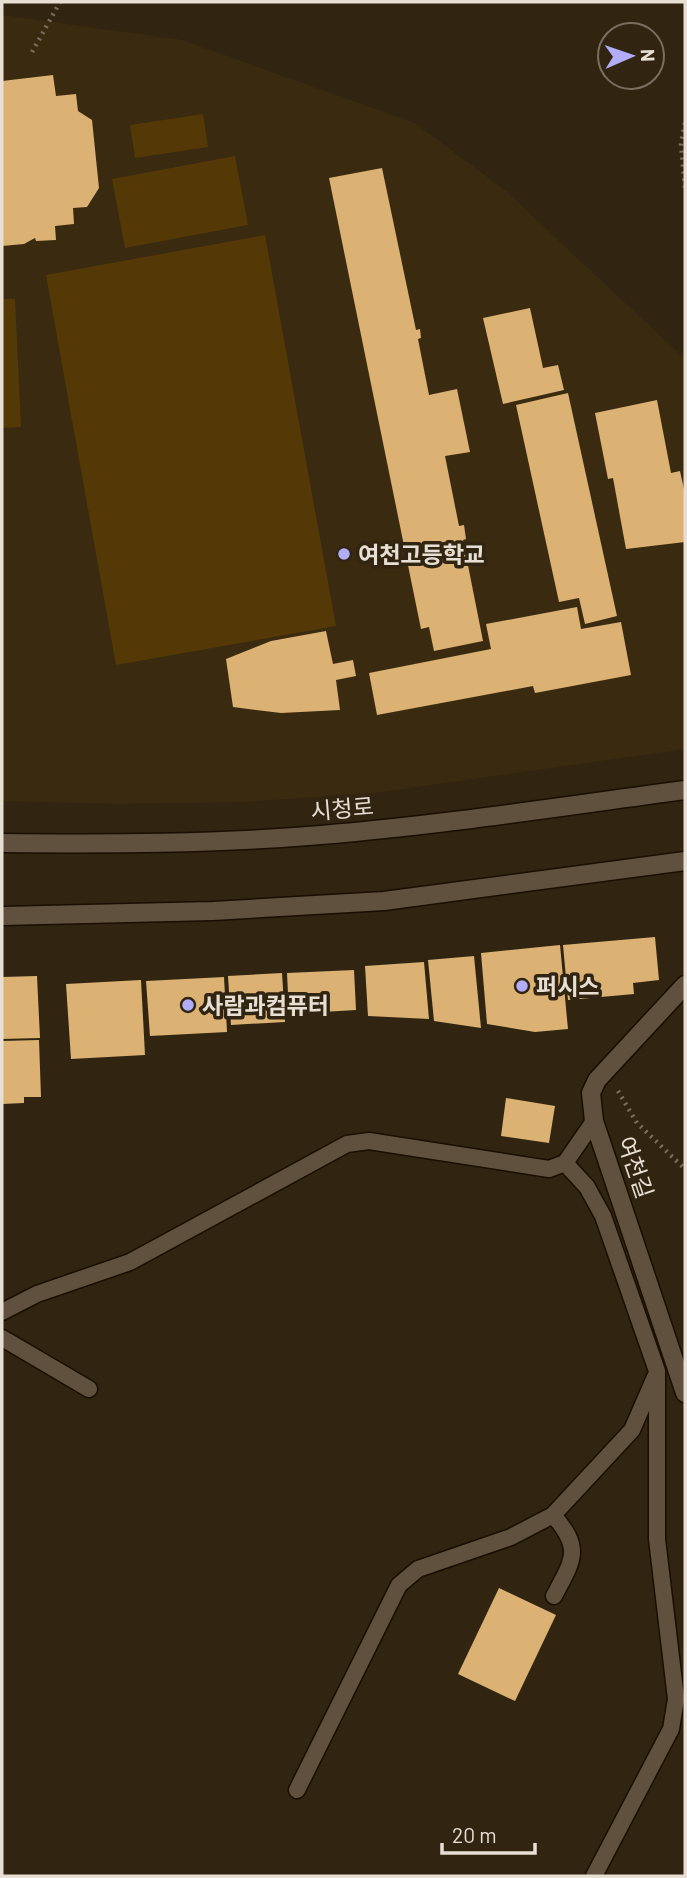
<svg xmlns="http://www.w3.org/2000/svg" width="687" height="1878" viewBox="0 0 687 1878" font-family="Barlow,'Noto Sans KR',sans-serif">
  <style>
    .built { fill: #3a2a10 }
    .green { fill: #543907 }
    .building { fill: #dbb273 }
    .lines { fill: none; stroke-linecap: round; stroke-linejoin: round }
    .service-casing { stroke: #190e00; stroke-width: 19 }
    .minor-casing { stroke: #190e00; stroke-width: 21 }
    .tertiary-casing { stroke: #190e00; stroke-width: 21 }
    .path { stroke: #7a6f5f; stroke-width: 4.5; stroke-dasharray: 2 5; stroke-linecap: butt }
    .service { stroke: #5f513d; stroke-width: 16 }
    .minor { stroke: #5f513d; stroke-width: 18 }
    .tertiary { stroke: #5f513d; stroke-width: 18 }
    .poi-dot { fill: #b2adf9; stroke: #312512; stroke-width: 2.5 }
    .labels { text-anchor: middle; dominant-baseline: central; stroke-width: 7; stroke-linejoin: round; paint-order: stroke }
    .poi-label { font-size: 23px; font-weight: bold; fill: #e7dfd3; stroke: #312512; text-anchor: start }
    .street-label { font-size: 23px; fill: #e7dfd3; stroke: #312512 }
  </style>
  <rect width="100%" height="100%" fill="#312512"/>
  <path class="built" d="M2 15 182 40 415 123 506 191 685 359V749L374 793 245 802 117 804 2 801Z"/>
  <g class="green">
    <path d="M203 114 208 147 135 158 130 125Z"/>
    <path d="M235 156 248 225 125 248 112 179Z"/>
    <path d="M265 235 336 626 116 665 46 275Z"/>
    <path d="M2 299H15L21 427 2 428Z"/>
  </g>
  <g class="building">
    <path d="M53 75 56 96 76 94 78 111 92 120 99 188 87 207 73 208 74 224 55 226 56 240 36 241 35 238 24 244 2 246V81Z"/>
    <path d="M382 168 416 330 420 329 421 338 418 339 429 395 457 389 470 452 445 456 459 526 464 525 466 539 463 540 483 641 434 651 429 627 421 629 329 178Z"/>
    <path d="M530 308 543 368 558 365 564 390 503 404 483 318Z"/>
    <path d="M568 393 617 616 585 624 579 598 559 602 516 405Z"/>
    <path d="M657 400 671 473 680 471 685 494V542L626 549 613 478 608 479 595 413Z"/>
    <path d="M577 607 581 629 621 622 631 675 535 693 533 686 377 715 369 673 491 649 486 624Z"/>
    <path d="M326 631 333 664 353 660 356 676 336 680 340 710 281 713 233 707 226 659 271 641Z"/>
    <path d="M655 937 659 980 633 983 634 994 568 1000 563 945Z"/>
    <path d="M560 945 568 1029 535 1032 487 1024 481 953Z"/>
    <path d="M474 956 481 1028 434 1021 428 960Z"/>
    <path d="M424 962 429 1019 368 1016 365 966Z"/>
    <path d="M354 970 356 1010 289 1014 287 973Z"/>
    <path d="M282 973 285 1022 231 1025 228 976Z"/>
    <path d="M37 976 40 1038 2 1039V977Z"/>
    <path d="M224 977 227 1032 150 1036 146 981Z"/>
    <path d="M141 980 145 1055 71 1059 66 984Z"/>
    <path d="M39 1040 41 1097H24V1103L2 1104V1041Z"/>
    <path d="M506 1098 555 1106 549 1143 501 1136Z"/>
    <path d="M499 1588 556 1615 515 1701 458 1674Z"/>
  </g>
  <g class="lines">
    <g class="service-casing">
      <g id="service">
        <path d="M565 1163 587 1187 603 1216 657 1371V1539L676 1699 671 1729 594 1876"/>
        <path d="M2 1312 37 1294 130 1262 347 1144 369 1141 549 1169 565 1163 594 1121"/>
        <path d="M2 1338 89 1389"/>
        <path d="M553 1515C583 1549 573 1560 554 1596"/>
        <path d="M297 1790 399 1585 418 1569 511 1537 553 1515 632 1430 655 1377"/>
      </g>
    </g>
    <g class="minor-casing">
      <path id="minor" d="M685 985 597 1080 591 1093 594 1121 685 1393"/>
    </g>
    <g class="tertiary-casing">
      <g id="tertiary">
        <path d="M2 843C108 844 215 844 321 835 443 825 564 806 685 790"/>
        <path d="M2 916 213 911 384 901 685 861"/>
      </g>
    </g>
    <g class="path">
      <path d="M32 52 60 2"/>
      <path d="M685 123 681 144 685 188"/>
      <path d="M618 1091 637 1123 685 1169"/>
    </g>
    <use href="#service" class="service"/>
    <use href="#minor" class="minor"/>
    <use href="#tertiary" class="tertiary"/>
  </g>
  <g class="poi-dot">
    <circle cx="344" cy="554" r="7"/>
    <circle cx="522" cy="986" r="7"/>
    <circle cx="188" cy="1005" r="7"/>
  </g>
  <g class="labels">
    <g class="poi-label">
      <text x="358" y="554">여천고등학교</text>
      <text x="536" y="986">퍼시스</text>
      <text x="202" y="1005">사람과컴퓨터</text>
    </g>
    <g class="street-label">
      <text transform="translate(342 808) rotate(-5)">시청로</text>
      <text transform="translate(636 1167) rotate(71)">여천길</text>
    </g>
  </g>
  <rect width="687" height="1878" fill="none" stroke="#e7dfd3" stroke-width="7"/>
  <g transform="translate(631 56) rotate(88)"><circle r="33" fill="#312512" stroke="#7a6f5f" stroke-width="2"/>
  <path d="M0-5L12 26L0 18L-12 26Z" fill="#b2adf9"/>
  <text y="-10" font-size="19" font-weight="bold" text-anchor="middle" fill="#e7dfd3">N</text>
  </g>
  <path d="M442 1843v10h93v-10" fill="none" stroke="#e7dfd3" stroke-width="3.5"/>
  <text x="452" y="1843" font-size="21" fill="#e7dfd3" stroke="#312512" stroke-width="5" paint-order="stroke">20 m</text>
</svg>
